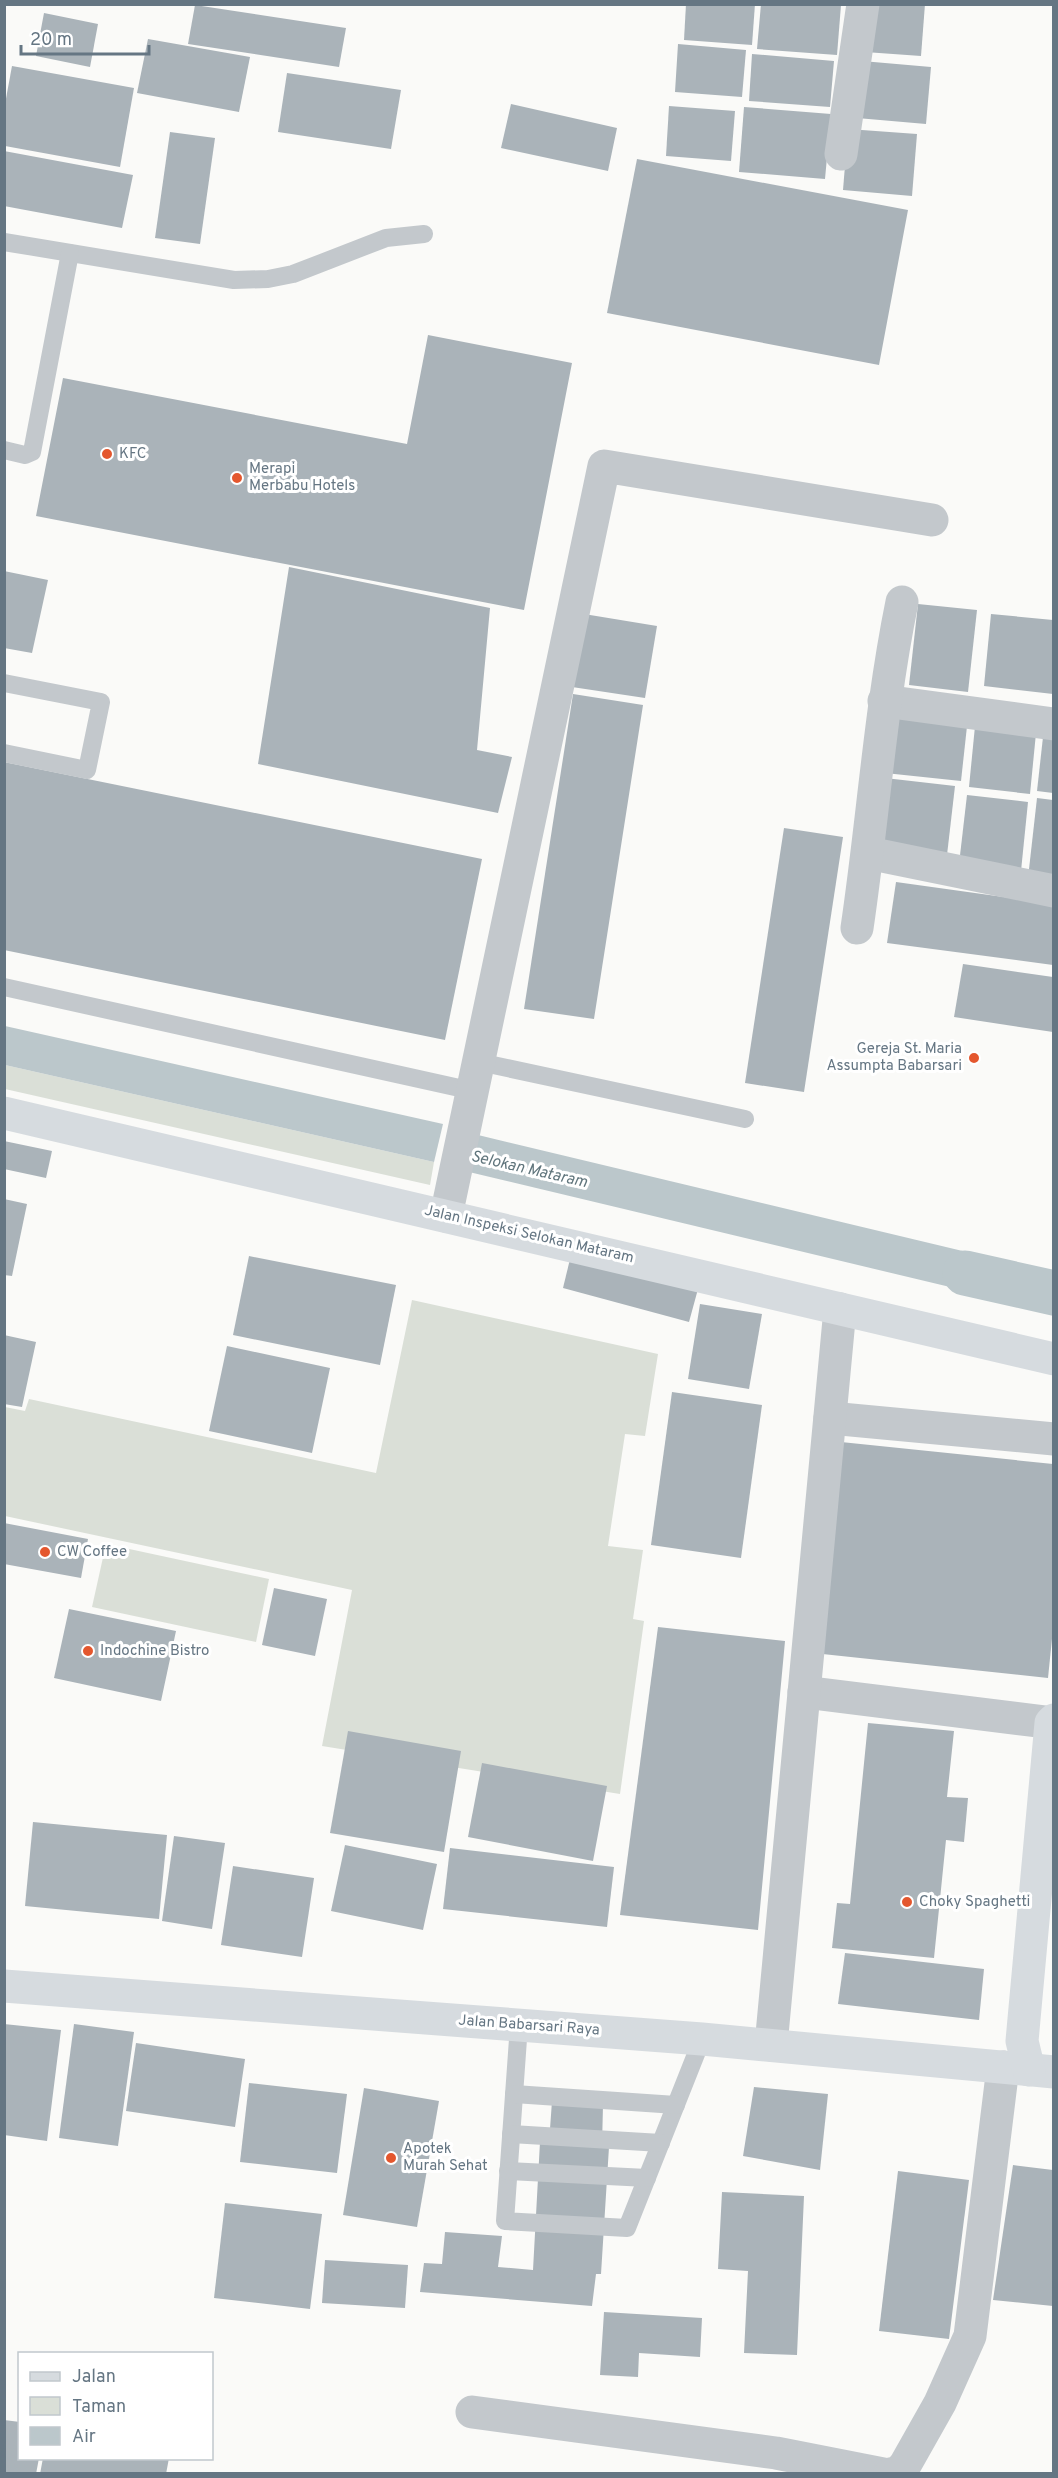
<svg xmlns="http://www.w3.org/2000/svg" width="1058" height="2478" viewBox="0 0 1058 2478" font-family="Overpass,sans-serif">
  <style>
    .green { fill: #dadfd7 }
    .water { fill: #bbc7cb }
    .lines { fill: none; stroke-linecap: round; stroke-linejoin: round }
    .canal { stroke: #bbc7cb; stroke-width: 45 }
    .building { fill: #aab3b9 }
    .lane { stroke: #c3c8cc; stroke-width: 18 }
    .street { stroke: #c3c8cc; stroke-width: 33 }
    .secondary { stroke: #d6dbdf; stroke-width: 33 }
    .poi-dot { fill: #e4572e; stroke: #fff; stroke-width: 2 }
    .labels { text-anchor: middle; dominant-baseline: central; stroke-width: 6; stroke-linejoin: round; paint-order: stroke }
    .poi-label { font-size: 15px; fill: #657683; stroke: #fff; text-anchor: start }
    .street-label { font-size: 15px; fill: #657683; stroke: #fff }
    .water-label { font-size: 16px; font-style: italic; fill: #60757c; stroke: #fff }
  </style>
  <rect width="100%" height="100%" fill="#fafaf8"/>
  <g class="green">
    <path d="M5 1065 434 1162 430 1185 5 1089Z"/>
    <path d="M412 1300 658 1354 645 1436 625 1434 608 1546 643 1550 633 1619 644 1621 620 1794 322 1746 352 1590 5 1516V1407L25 1411 29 1399 376 1473Z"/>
    <path d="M106 1544 269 1579 256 1642 92 1607Z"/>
  </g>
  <g class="water">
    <path d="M5 1026 443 1124 434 1162 5 1065Z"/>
    <path d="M478 1135 1030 1267 1021 1304 469 1172Z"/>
  </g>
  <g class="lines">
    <path class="canal" d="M965 1273 1054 1293"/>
  </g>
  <g class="building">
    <path d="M686 4H755L752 45 684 40Z"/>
    <path d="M761 4 841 5 837 55 757 49Z"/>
    <path d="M869 4H925L921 56 865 52Z"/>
    <path d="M195 5 346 28 339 67 188 44Z"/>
    <path d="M44 13 98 24 90 67 36 56Z"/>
    <path d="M148 39 250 57 239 112 137 93Z"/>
    <path d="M678 44 746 50 742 97 675 92Z"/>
    <path d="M752 54 834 61 830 107 749 101Z"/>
    <path d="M862 61 931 67 926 124 857 118Z"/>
    <path d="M12 66 134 88 120 167 5 146V104Z"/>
    <path d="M287 73 401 90 391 149 278 132Z"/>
    <path d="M511 104 617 128 608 171 501 148Z"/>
    <path d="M669 106 735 111 731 161 666 156Z"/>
    <path d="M744 107 831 114 825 179 739 172Z"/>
    <path d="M848 129 917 134 912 196 843 190Z"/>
    <path d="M170 132 215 138 200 244 155 238Z"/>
    <path d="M4 151 133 175 122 228 4 206Z"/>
    <path d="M637 159 908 210 879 365 607 313Z"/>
    <path d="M428 335 572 363 524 610 36 516 63 378 407 444Z"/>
    <path d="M289 567 490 608 477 750 512 757 498 813 258 764Z"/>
    <path d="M4 571 48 580 32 653 4 648Z"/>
    <path d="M918 604 977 610 968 692 909 685Z"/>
    <path d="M584 614 657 626 645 698 572 687Z"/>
    <path d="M991 614 1053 620V694L984 686Z"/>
    <path d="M573 694 643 705 594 1019 524 1009Z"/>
    <path d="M892 709 968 717 961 781 885 773Z"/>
    <path d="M976 716 1037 723 1030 794 969 787Z"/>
    <path d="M1044 728 1053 730V793L1037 791Z"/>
    <path d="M4 762 482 859 445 1040 4 950Z"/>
    <path d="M885 778 955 786 947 855 877 847Z"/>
    <path d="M967 795 1028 802 1021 871 959 864Z"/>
    <path d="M1037 798 1053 800V880L1028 878Z"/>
    <path d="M784 828 843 837 804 1092 745 1083Z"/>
    <path d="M896 882 1053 904V965L887 943Z"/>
    <path d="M963 964 1053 977V1032L954 1017Z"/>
    <path d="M4 1141 52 1151 46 1178 4 1169Z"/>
    <path d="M4 1199 27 1204 12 1276 4 1275Z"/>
    <path d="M571 1255 698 1289 689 1322 563 1288Z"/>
    <path d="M249 1256 396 1285 380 1365 233 1335Z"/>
    <path d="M700 1304 762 1314 749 1389 688 1379Z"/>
    <path d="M4 1335 36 1342 22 1407 4 1404Z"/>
    <path d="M227 1346 330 1368 312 1453 209 1431Z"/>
    <path d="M672 1392 762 1405 741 1558 651 1545Z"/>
    <path d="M841 1442 1053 1464V1629L1048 1678 813 1653Z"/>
    <path d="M4 1523 88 1539 81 1578 4 1564Z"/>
    <path d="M274 1588 327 1599 315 1656 262 1645Z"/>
    <path d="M69 1609 176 1631 161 1701 54 1678Z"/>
    <path d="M658 1627 785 1641 758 1930 620 1915Z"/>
    <path d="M868 1723 954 1731 947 1797 968 1798 964 1842 946 1840 934 1958 832 1948 837 1903 850 1904Z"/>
    <path d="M348 1731 461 1751 444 1852 330 1833Z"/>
    <path d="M482 1763 607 1786 593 1861 468 1837Z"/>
    <path d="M33 1822 167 1835 159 1919 25 1906Z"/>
    <path d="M174 1836 225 1843 212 1929 162 1921Z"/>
    <path d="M345 1845 437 1864 423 1930 331 1911Z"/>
    <path d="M450 1848 614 1867 607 1927 443 1909Z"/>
    <path d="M233 1866 314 1878 302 1957 221 1945Z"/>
    <path d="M845 1953 984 1969 979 2020 838 2004Z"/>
    <path d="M4 2024 61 2030 47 2141 4 2135Z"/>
    <path d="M74 2024 134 2032 118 2146 59 2138Z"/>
    <path d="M136 2043 245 2059 235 2127 126 2111Z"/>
    <path d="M249 2083 347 2094 337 2173 240 2162Z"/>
    <path d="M754 2087 828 2094 820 2170 743 2156Z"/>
    <path d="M364 2088 439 2101 417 2227 343 2215Z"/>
    <path d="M552 2101 603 2105 602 2146 609 2147 601 2274H596L592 2306 420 2292 424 2263 442 2264 445 2232 502 2236 498 2267 533 2270 540 2142 549 2143Z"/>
    <path d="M1013 2165 1053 2170V2306L993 2300Z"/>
    <path d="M898 2171 969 2180 949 2339 879 2331Z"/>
    <path d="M722 2192 804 2196 797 2355 744 2353 748 2271 718 2269Z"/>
    <path d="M225 2203 322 2214 310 2309 214 2298Z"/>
    <path d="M325 2260 408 2265 405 2308 322 2303Z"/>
    <path d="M604 2312 702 2318 700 2357 639 2353 638 2377 600 2375Z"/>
    <path d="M4 2420 20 2422V2458H39L36 2474H4Z"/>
    <path d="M43 2458H169L166 2474H40Z"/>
  </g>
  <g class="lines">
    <g class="lane">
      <path d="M4 242 234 280 268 279 293 274 386 238 424 234"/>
      <path d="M4 450 25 455 32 452 70 253"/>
      <path d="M4 683 101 702 87 770 4 753"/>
      <path d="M4 987 473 1091"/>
      <path d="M479 1062 745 1119"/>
      <path d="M519 2025 505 2221 627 2228 702 2039"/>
      <path d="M514 2094 676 2105"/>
      <path d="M511 2134 661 2143"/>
      <path d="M508 2171 647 2178"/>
    </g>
    <g class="street">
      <path d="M841 154 863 4"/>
      <path d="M884 701 1054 724"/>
      <path d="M868 853 1054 891"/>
      <path d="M857 928C873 820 880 710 902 602"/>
      <path d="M446 1216 604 466 932 520"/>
      <path d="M830 1418 1054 1439"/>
      <path d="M804 1692 1054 1723"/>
      <path d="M771 2045 840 1309"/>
      <path d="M472 2412 776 2453 883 2474"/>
      <path d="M890 2474 899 2472 905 2465 940 2403 970 2336 1003 2067"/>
    </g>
    <g class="secondary">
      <path d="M4 1113 1054 1359"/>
      <path d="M4 1986 702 2039 1054 2072"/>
      <path d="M1029 2070 1022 2041 1051 1723 1054 1720"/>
    </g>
  </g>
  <g class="poi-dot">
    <circle cx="107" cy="454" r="6"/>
    <circle cx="237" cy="478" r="6"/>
    <circle cx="974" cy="1058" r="6"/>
    <circle cx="45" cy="1552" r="6"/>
    <circle cx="88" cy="1651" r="6"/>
    <circle cx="907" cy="1902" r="6"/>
    <circle cx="391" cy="2158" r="6"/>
  </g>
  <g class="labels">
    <g class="poi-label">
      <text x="119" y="454">KFC</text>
      <text x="249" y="469">Merapi<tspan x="249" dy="17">Merbabu Hotels</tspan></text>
      <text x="962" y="1049" text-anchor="end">Gereja St. Maria<tspan x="962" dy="17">Assumpta Babarsari</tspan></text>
      <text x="57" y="1552">CW Coffee</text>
      <text x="100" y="1651">Indochine Bistro</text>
      <text x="919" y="1902">Choky Spaghetti</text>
      <text x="403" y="2149">Apotek<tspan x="403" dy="17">Murah Sehat</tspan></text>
    </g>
    <g class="street-label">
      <text transform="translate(529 1235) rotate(13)">Jalan Inspeksi Selokan Mataram</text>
      <text transform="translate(529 2026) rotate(4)">Jalan Babarsari Raya</text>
    </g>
    <g class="water-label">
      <text transform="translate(529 1170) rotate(13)">Selokan Mataram</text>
    </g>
  </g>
  <rect width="1058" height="2478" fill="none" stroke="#657683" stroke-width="12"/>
  <rect x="18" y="2352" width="195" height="108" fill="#ffffff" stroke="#c1c8cd" stroke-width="1.5"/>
  <rect x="30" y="2372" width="30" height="9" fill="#d6dbdf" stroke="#c1c8cd" stroke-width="1.5"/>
  <text x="72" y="2382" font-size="18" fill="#657683">Jalan</text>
  <rect x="30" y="2397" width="30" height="18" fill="#dadfd7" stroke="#c1c8cd" stroke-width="1.5"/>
  <text x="72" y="2412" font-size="18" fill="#657683">Taman</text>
  <rect x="30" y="2427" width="30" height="18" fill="#bbc7cb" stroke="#c1c8cd" stroke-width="1.5"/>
  <text x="72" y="2442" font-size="18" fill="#657683">Air</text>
  <path d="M21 45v9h128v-9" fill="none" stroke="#657683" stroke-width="3"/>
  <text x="30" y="45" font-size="18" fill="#657683" stroke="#ffffff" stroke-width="4.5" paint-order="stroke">20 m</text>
</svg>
